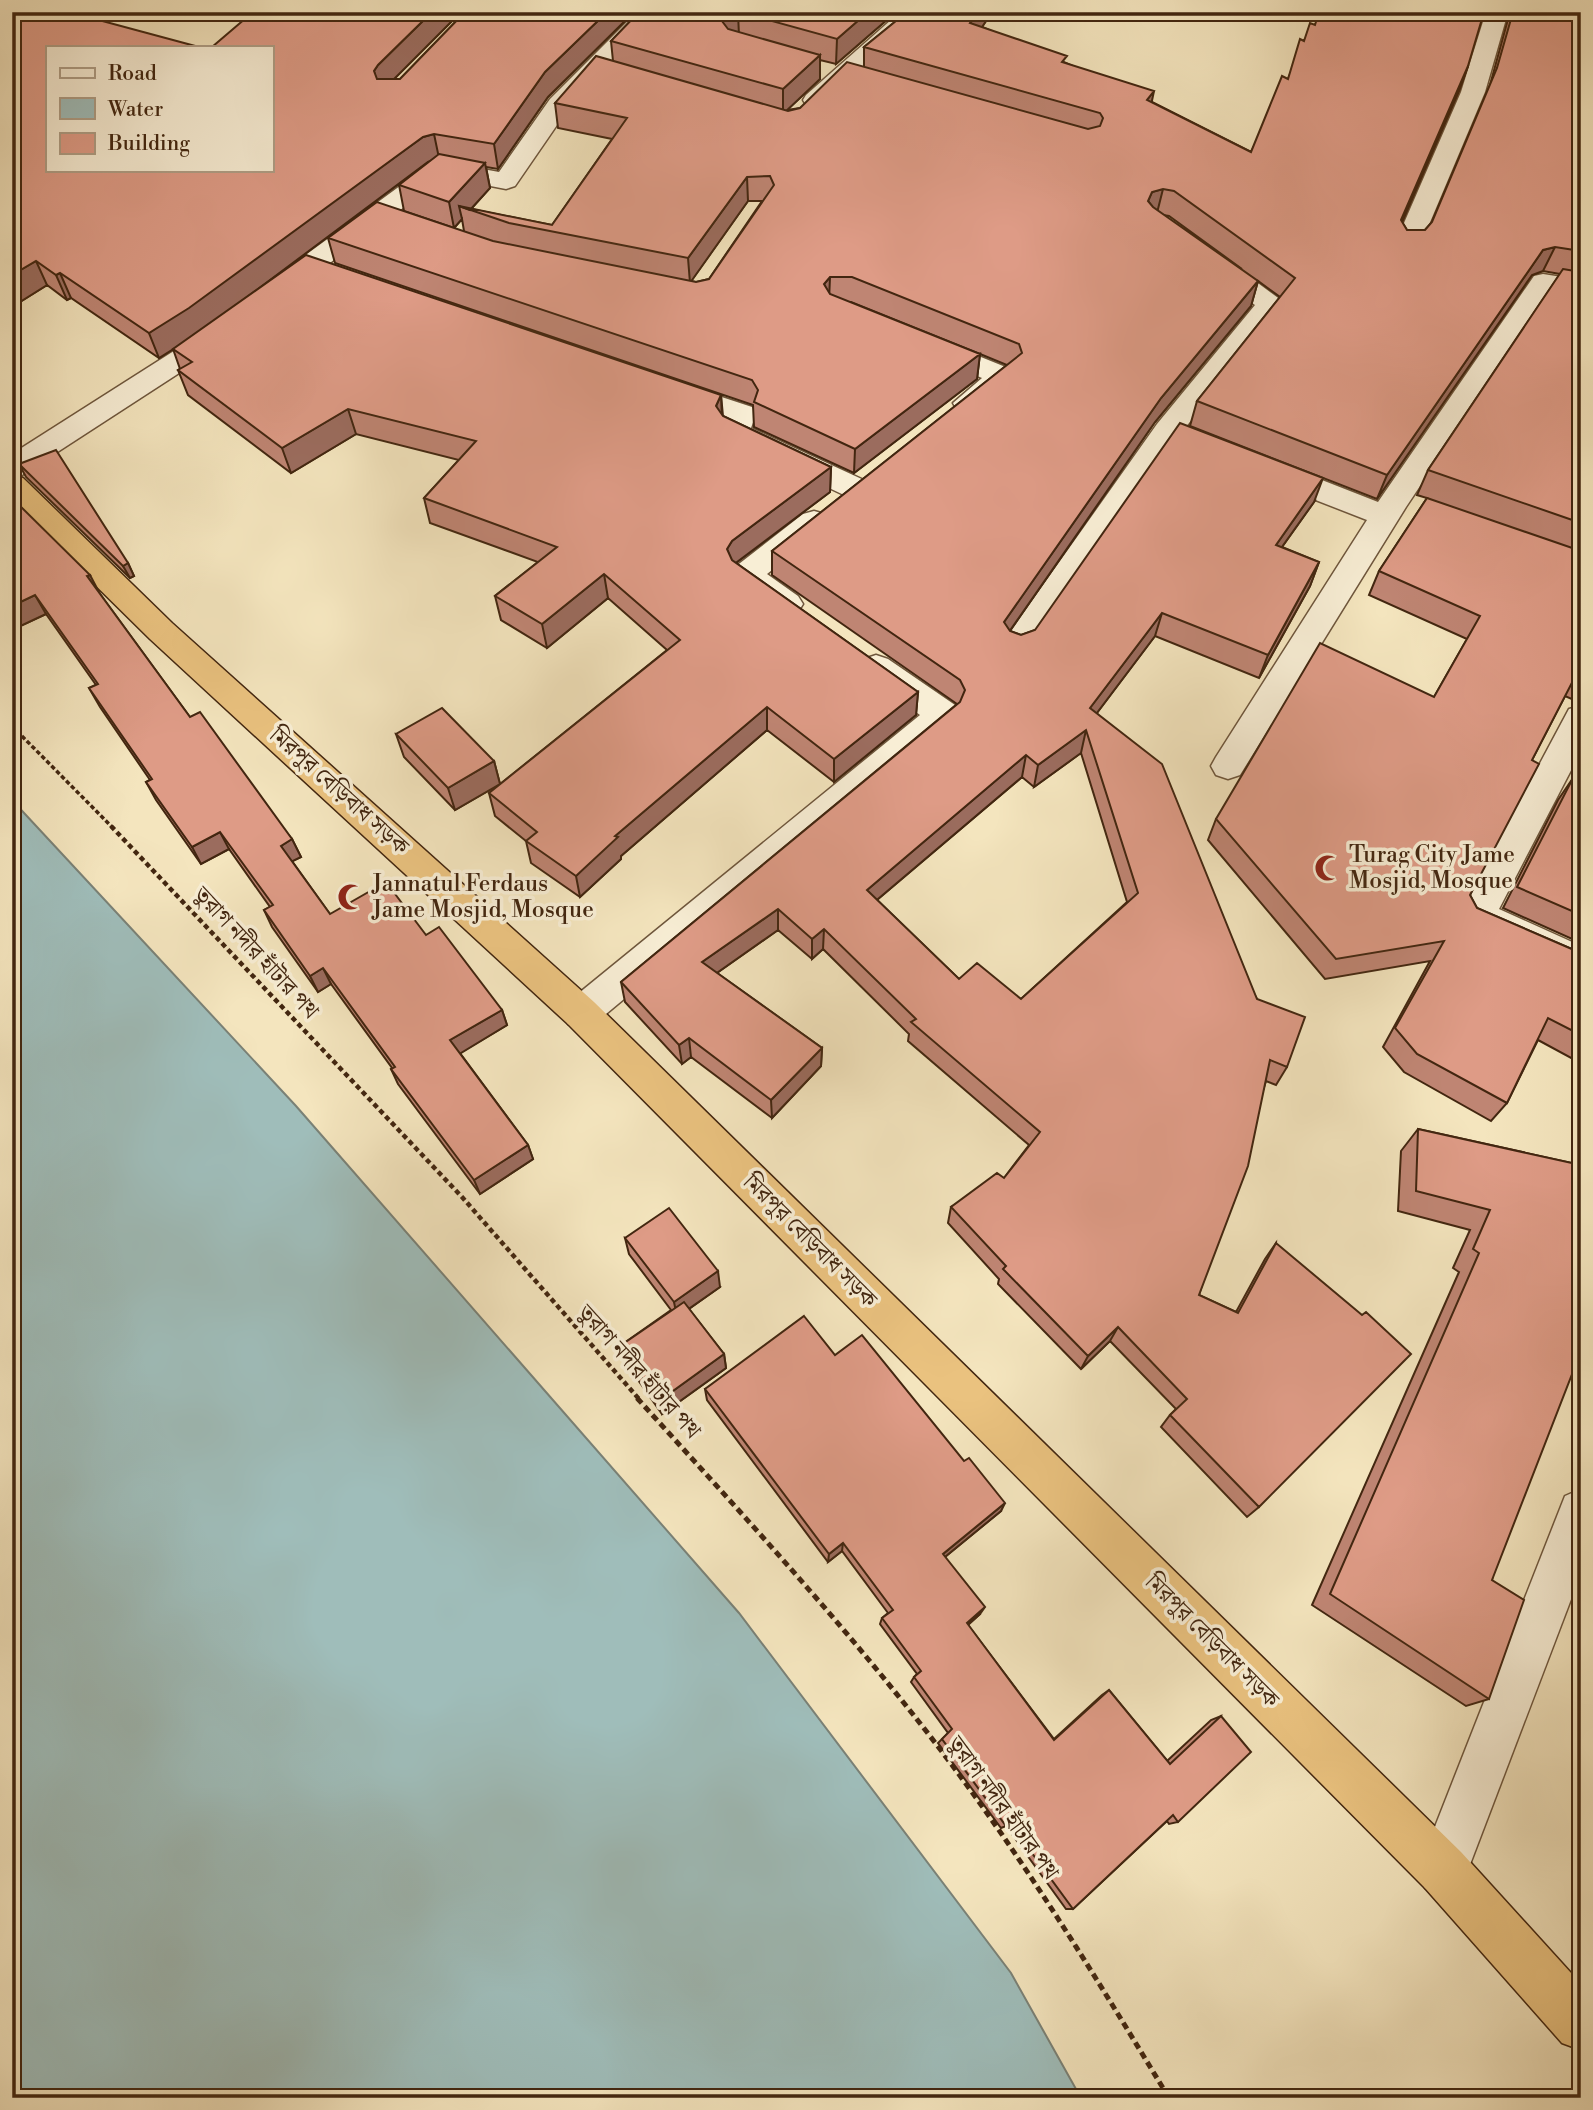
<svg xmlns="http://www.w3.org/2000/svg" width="1593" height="2110" viewBox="0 0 1593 2110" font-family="'Libre Bodoni','Noto Serif Bengali',serif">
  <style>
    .water { fill: #9fbdba; stroke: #7a8176; stroke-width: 2 }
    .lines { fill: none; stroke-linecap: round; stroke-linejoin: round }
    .street-casing { stroke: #6e563c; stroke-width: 3 }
    .highway-casing { stroke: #422610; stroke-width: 3 }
    .path-far2 { stroke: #422610; stroke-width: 3.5; stroke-dasharray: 4.5 2.5; stroke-linecap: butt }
    .path-far1 { stroke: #422610; stroke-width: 4.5; stroke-dasharray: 5 3.5; stroke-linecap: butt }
    .path { stroke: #422610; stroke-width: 5; stroke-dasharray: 7 4.5; stroke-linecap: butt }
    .street { fill: #f8eed5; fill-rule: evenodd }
    .highway { fill: #eac27f; fill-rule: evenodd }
    .wall { fill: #bf8573; stroke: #422610; stroke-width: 2; fill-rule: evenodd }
    .shaded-wall { fill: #9b6c5e; stroke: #422610; stroke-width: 2 }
    .building { fill: #de9b86; stroke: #422610; stroke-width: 2; fill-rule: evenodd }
    .labels { text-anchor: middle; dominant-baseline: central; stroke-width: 7; stroke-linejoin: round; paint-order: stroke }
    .street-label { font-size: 23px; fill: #422610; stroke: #f8eed5 }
    .poi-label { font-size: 23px; fill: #422610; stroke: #f8eed5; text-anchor: start }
  </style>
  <rect width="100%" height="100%" fill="#f4e5be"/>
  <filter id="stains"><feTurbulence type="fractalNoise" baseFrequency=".00286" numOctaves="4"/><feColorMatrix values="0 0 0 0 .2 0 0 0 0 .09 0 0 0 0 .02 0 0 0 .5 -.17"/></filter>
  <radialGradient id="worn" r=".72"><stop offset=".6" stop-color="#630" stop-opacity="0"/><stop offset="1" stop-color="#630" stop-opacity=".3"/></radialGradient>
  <path class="water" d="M12 800 296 1106 739 1613 1011 1973 1081 2098H12Z"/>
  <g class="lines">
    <g class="street-casing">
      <g id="street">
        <path d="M637 12H661L568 109 515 186 506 189 444 177 286 296H266L263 290 266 284 430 164 439 161 499 172 550 99Z"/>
        <path d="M900 12H923L911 29 824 105H806L803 100 806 95Z"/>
        <path d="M1486 12H1508L1485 92 1420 246 1416 252H1398L1394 246 1461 92Z"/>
        <path d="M1211 253 1220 255 1285 303 1177 438 1029 652 1018 656 1007 652 1002 644 1007 636 1157 424 1255 305 1202 267 1198 261 1202 255Z"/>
        <path d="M1543 274 1581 280V296L1550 291 1406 507 1240 775 1228 779 1216 775 1211 766 1216 757 1367 520 1259 478 1255 471 1259 464 1270 461 1281 464 1378 502 1534 276Z"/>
        <path d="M220 325 230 328 234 334 230 340 22 475 12 478V454L210 328Z"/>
        <path d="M929 336 1013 370 1017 376C1006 393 977 415 957 410L953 403 982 378 919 351 915 345 919 339Z"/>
        <path d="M673 381 752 407 756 414 751 428 866 481 870 488 866 495 855 498 844 495 725 439 720 432 726 419 663 396 659 390 663 384Z"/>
        <path d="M814 511 825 514 829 521 825 528 767 574 798 596 803 604 798 612C794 613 791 615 787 615 774 615 737 586 730 575L735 567 803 514Z"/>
        <path d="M876 655 888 659 955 705 960 714 955 723 594 1024 581 1029 568 1024 562 1013 568 1002 920 715 864 675 860 667 864 659Z"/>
        <path d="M1581 706V751L1499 909 1581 946V978L1464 926 1459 915 1569 709Z"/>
        <path d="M1581 1489V1573L1461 1888 1443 1895 1425 1888 1418 1870 1565 1496Z"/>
      </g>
    </g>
    <g class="highway-casing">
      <path id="highway" d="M12 475 23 478 172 623 594 1002 1461 1852 1581 1984V2050L1562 2043 1425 1888 568 1024 150 639 12 503Z"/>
    </g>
    <path class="path-far2" d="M12 726 113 828"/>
    <path class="path-far1" d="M111 826 462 1197 639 1399"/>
    <path class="path" d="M637 1398C733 1504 831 1610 919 1722 1013 1841 1091 1969 1169 2098"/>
    <use href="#street" class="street"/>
    <use href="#highway" class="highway"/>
  </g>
  <g class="wall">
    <path d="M12 12H101L102 15 95 19 271 170 253 12H461L394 79H400L465 12H634L548 97 498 169 486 167 490 188 471 209 552 225 612 139 558 128 555 103 613 61 611 41 639 12H896L836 64 820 60V79L787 110 800 108 864 67V47L907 12H992L982 27 1066 63 1152 102 1251 152 1288 79 1304 41 1468 66 1459 91 1402 222 1407 230H1425L1432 222 1490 85 1510 12H1581V703L1565 696 1532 760 1470 895 1477 908 1581 953V1050L1573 1059 1538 1040 1507 1103 1491 1121 1404 1072 1383 1047 1430 961 1325 979 1208 840 1216 819 1434 697 1467 639 1369 595 1379 571 1427 498 1417 495 1428 470 1560 274 1543 271 1532 275 1377 499 1190 426 1197 401 1280 297 1258 281 1251 306 1155 422 1010 631 1021 635 1035 630 1314 502 1282 547 1319 562 1310 586 1259 678 1155 636 1097 713 1257 999 1287 1067 1276 1085 1266 1081 1199 1295 1236 1312 1265 1259 1276 1243 1259 1507 1247 1517 1161 1427 1170 1415 1176 1409 1110 1341 1081 1369 998 1284 999 1279 948 1223 951 1207 1004 1178 1029 1145 908 1041 909 1034 823 949 812 959 778 930 717 973 822 1048 821 1066 772 1118 691 1057 682 1064 625 1002 621 982 957 704 772 575V551L1007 365 980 354 977 379 854 473 754 427 753 405 335 263 328 238 464 231 462 219 454 228 404 211 399 185 428 162 260 287 721 395 723 416 831 467 830 492 736 563 918 692 916 715 834 782 767 730 621 856V859L580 897 531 863 526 841 495 816 489 793 667 650 608 598 547 648 501 620 495 596 538 562 430 523 424 498 459 460 356 434 291 473 188 395 178 370 180 369 173 349 159 358 71 298 67 300 47 285 12 307ZM748 201H762L709 279 696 282 691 281ZM1163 215 1169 216 1242 269ZM849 302H851L980 354ZM1081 753 1127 902 1021 999 959 979 877 900 1022 777 1034 787Z"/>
    <path d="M19 464 128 563 134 576 130 578 26 477Z"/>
    <path d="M12 498 100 594 190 717 292 839 301 857 292 861 330 914 426 935 502 1010 507 1025 460 1053 528 1145 533 1159 480 1194 398 1084 391 1069 392 1068 331 984 318 992 272 927 264 910 270 907 229 849 201 864 156 800 146 782 150 780 100 707 89 688 96 685 46 614 12 630Z"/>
    <path d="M396 734 494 761 500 784 455 810 404 757Z"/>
    <path d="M1573 778 1581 782V943L1503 908 1558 800Z"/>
    <path d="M1418 1129 1581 1165 1492 1580 1489 1699 1466 1706 1312 1605 1459 1272 1453 1268 1470 1230 1398 1211 1401 1151Z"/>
    <path d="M625 1238 720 1287 689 1309 724 1354 726 1368 662 1414 624 1360 620 1346 671 1310 629 1254Z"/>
    <path d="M835 1355 1001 1511 945 1557 980 1614 968 1625 1054 1739 1102 1695 1109 1690 1167 1761 1211 1720 1221 1716 1178 1822 1169 1824 1167 1821 1073 1909H1066L1006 1826 1001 1828 938 1743 948 1733 911 1682 914 1677 917 1674 880 1624 882 1618 888 1613 842 1551 828 1562 707 1400 705 1389Z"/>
  </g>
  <g class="shaded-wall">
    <path d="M61 12H101L102 15 70 35Z"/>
    <path d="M432 12H461L383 90 380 96 374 71 378 65Z"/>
    <path d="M607 12H634L548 97 498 169 494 144 545 72Z"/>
    <path d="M738 12 739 36 728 39 722 21 727 15Z"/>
    <path d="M868 12H896L836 64 837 39Z"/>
    <path d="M978 12H992L968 48 970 23Z"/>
    <path d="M820 55V79L783 114V89Z"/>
    <path d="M1468 66 1459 91 1392 245 1401 220Z"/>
    <path d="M1154 91 1149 115 1147 100Z"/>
    <path d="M434 134 439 158 428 162 199 333 159 358 149 333 423 137Z"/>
    <path d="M485 163 490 188 470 210 459 206 462 219 454 228 449 202Z"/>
    <path d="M747 177 748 201 690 283 688 258Z"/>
    <path d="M1163 189 1157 213 1148 201 1152 192Z"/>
    <path d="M1555 247 1543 271 1532 275 1377 499 1387 475 1543 250Z"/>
    <path d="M36 261 47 285 12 307V275Z"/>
    <path d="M60 273 71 298 67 300 56 275Z"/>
    <path d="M830 277 829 301 824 284Z"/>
    <path d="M1258 281 1251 306 1155 422 1000 645 1004 622 1161 398Z"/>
    <path d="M980 354 977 379 854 473 855 449Z"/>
    <path d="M721 395 722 420 716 406Z"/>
    <path d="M348 409 356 434 291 473 282 448Z"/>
    <path d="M831 467 830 492 733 565 727 549 732 541Z"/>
    <path d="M1323 478 1314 502 1267 568 1276 545Z"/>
    <path d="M1319 562 1310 586 1259 678 1268 655Z"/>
    <path d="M128 563 134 576 130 578 123 566Z"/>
    <path d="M604 574 608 598 547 648 542 624Z"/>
    <path d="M90 575 100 594 87 576Z"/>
    <path d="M35 595 46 614 12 630V606Z"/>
    <path d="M1162 613 1155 636 1084 730 1090 708Z"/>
    <path d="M918 692 916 715 834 782V759Z"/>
    <path d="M767 707V730L621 856V859L580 897 576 876 615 836Z"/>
    <path d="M1086 730 1081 753 1034 787 1038 765Z"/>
    <path d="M1026 755 1022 777 865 910 867 890Z"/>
    <path d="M494 761 500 784 455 810 448 788Z"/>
    <path d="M220 832 229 849 201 864 192 847Z"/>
    <path d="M292 839 301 857 289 863 281 846Z"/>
    <path d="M778 909V930L704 982 702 962Z"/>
    <path d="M824 929 823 949 812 959V939Z"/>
    <path d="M323 968 331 984 318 992 310 976Z"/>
    <path d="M502 1010 507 1025 456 1056 450 1040Z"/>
    <path d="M689 1038 691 1057 682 1064 679 1045Z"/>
    <path d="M822 1048 821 1066 772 1118 771 1100Z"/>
    <path d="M528 1145 533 1159 480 1194 474 1180Z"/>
    <path d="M718 1271 720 1287 677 1317 674 1302Z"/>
    <path d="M1118 1327 1110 1341 1081 1369 1088 1356Z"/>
    <path d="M724 1354 726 1368 662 1414 659 1401Z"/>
    <path d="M1005 1503 1001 1511 940 1561 943 1554Z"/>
    <path d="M843 1543 842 1551 828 1562 829 1554Z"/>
    <path d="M985 1607 980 1614 963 1629 967 1623Z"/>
  </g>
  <g class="building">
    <path d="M12 12H69L199 47H47V170H271V47H212L253 12H432L378 65 374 71 377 79H400L465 12H607L545 72 494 144 434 134 423 137 189 308 149 333 60 273 56 275 36 261 12 275Z"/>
    <path d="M639 12H737L727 15 722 21 728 29 820 55 783 89 611 41Z"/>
    <path d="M739 12H868L837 39Z"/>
    <path d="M907 12H978L970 23 1067 56 1062 62 1154 91 1147 100 1251 152 1282 76 1288 79 1300 39 1304 41 1310 23 1315 25 1319 12H1484L1468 66 1401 220 1407 230H1425L1432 222 1497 68 1513 12H1581V251L1555 247 1543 250 1387 475 1197 401 1295 278 1174 191 1163 189 1152 192 1148 201 1153 207 1258 281 1161 398 1004 622 1010 631 1021 635 1035 630 1180 423 1323 478 1276 545 1319 562 1268 655 1162 613 1090 708 1162 764 1257 999 1305 1017 1287 1067 1270 1060 1248 1166 1199 1295 1238 1313 1276 1243 1362 1315 1366 1312 1411 1354 1259 1507 1170 1415 1187 1399 1118 1327 1088 1356 1003 1269 1006 1266 951 1207 997 1173 1004 1178 1040 1132 911 1022 916 1019 824 929 812 939 778 909 702 962 822 1048 771 1100 689 1038 679 1045 621 982 960 702 965 690 960 680 772 551 1022 353 1019 344 852 277H830L824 284 830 294 980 354 855 449 754 402 758 390 752 380 328 238 377 202 493 241 696 282 709 279 774 185 770 176 747 177 688 258 509 223 459 206 552 225 627 118 555 103 596 56 788 111 800 108 847 62 1088 129 1100 126 1103 118 1100 113 864 47ZM1086 730 1138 893 1021 999 977 963 959 979 867 890 1026 755 1038 765Z"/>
    <path d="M439 154 485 163 449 202 399 185Z"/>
    <path d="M306 255 721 395 716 406 723 416 831 467 732 541 727 549 732 560 918 692 834 759 767 707 615 836 618 837 576 876 526 841 537 832 489 793 680 640 604 574 542 624 495 596 557 547 424 498 476 441 348 409 282 448 178 370 192 362 173 349Z"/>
    <path d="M1563 269 1581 272V523L1428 470Z"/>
    <path d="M56 450 128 563 123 566 19 464Z"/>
    <path d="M12 498 90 575 87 576 190 717 200 712 292 839 281 846 330 914 386 882 426 935 439 927 502 1010 450 1040 528 1145 474 1180 391 1069 395 1067 323 968 310 976 264 910 273 905 220 832 192 847 146 782 152 779 89 688 98 684 35 595 12 606Z"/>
    <path d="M1427 498 1581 551V674L1577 673 1532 760 1539 764 1470 895 1477 908 1581 953V1035L1548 1018 1507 1103 1417 1054 1395 1028 1444 941 1336 959 1216 819 1320 643 1434 697 1480 616 1379 571Z"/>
    <path d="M442 708 494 761 448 788 396 734Z"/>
    <path d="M1573 778 1581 782V915L1517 887Z"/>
    <path d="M1418 1129 1581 1165V1351L1492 1580 1524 1600 1489 1699 1330 1594 1479 1253 1473 1249 1490 1210 1416 1191Z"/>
    <path d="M669 1208 718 1271 674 1302 625 1238Z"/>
    <path d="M684 1302 724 1354 659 1401 620 1346Z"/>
    <path d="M804 1316 835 1355 862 1335 964 1461 969 1458 1005 1503 943 1554 985 1607 967 1623 1054 1740 1109 1690 1170 1764 1221 1716 1251 1752 1178 1822 1173 1815 1073 1909 1010 1823 1006 1826 942 1739 952 1729 914 1677 921 1671 882 1618 893 1610 843 1543 829 1554 705 1389Z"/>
  </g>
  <defs>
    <g id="mosque-bare" transform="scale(2.1)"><path d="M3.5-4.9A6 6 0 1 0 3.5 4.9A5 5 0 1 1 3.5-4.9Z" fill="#8f2418" stroke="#f8eed5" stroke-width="2.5" paint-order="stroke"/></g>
  </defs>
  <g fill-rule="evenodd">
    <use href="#mosque-bare" x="1328" y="868"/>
    <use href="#mosque-bare" x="351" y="897"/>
  </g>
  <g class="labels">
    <g class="street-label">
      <text transform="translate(339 791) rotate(42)">মিরপুর বেড়িবাধ সড়ক</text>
      <text transform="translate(256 953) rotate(47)">তুরাগ নদীর হাঁটার পথ</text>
      <text transform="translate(810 1241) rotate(45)">মিরপুর বেড়িবাধ সড়ক</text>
      <text transform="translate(639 1372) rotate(48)">তুরাগ নদীর হাঁটার পথ</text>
      <text transform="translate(1212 1641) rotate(45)">মিরপুর বেড়িবাধ সড়ক</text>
      <text transform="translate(1003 1808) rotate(54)">তুরাগ নদীর হাঁটার পথ</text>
    </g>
    <g class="poi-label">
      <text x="1349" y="855">Turag City Jame<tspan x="1349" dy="26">Mosjid, Mosque</tspan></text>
      <text x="372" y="884">Jannatul Ferdaus<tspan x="372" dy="26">Jame Mosjid, Mosque</tspan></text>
    </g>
  </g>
  <rect width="1593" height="2110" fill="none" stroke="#f4e5be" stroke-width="42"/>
  <rect x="14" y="14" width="1565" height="2082" fill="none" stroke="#422610" stroke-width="3.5"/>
  <rect x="21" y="21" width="1551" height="2068" fill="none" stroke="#422610" stroke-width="2"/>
  <rect x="46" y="46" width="228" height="126" fill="#f8eed5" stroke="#af9e86" stroke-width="2"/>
  <rect x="60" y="68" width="35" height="10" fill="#f8eed5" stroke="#af9e86" stroke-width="2"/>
  <text x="108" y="80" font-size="21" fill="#422610">Road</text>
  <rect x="60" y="98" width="35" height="21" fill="#9fbdba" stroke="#af9e86" stroke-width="2"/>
  <text x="108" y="116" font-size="21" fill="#422610">Water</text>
  <rect x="60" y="133" width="35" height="21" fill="#de9b86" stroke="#af9e86" stroke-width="2"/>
  <text x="108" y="150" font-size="21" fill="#422610">Building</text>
  <rect width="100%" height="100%" filter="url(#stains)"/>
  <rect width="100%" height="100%" fill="url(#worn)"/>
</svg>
